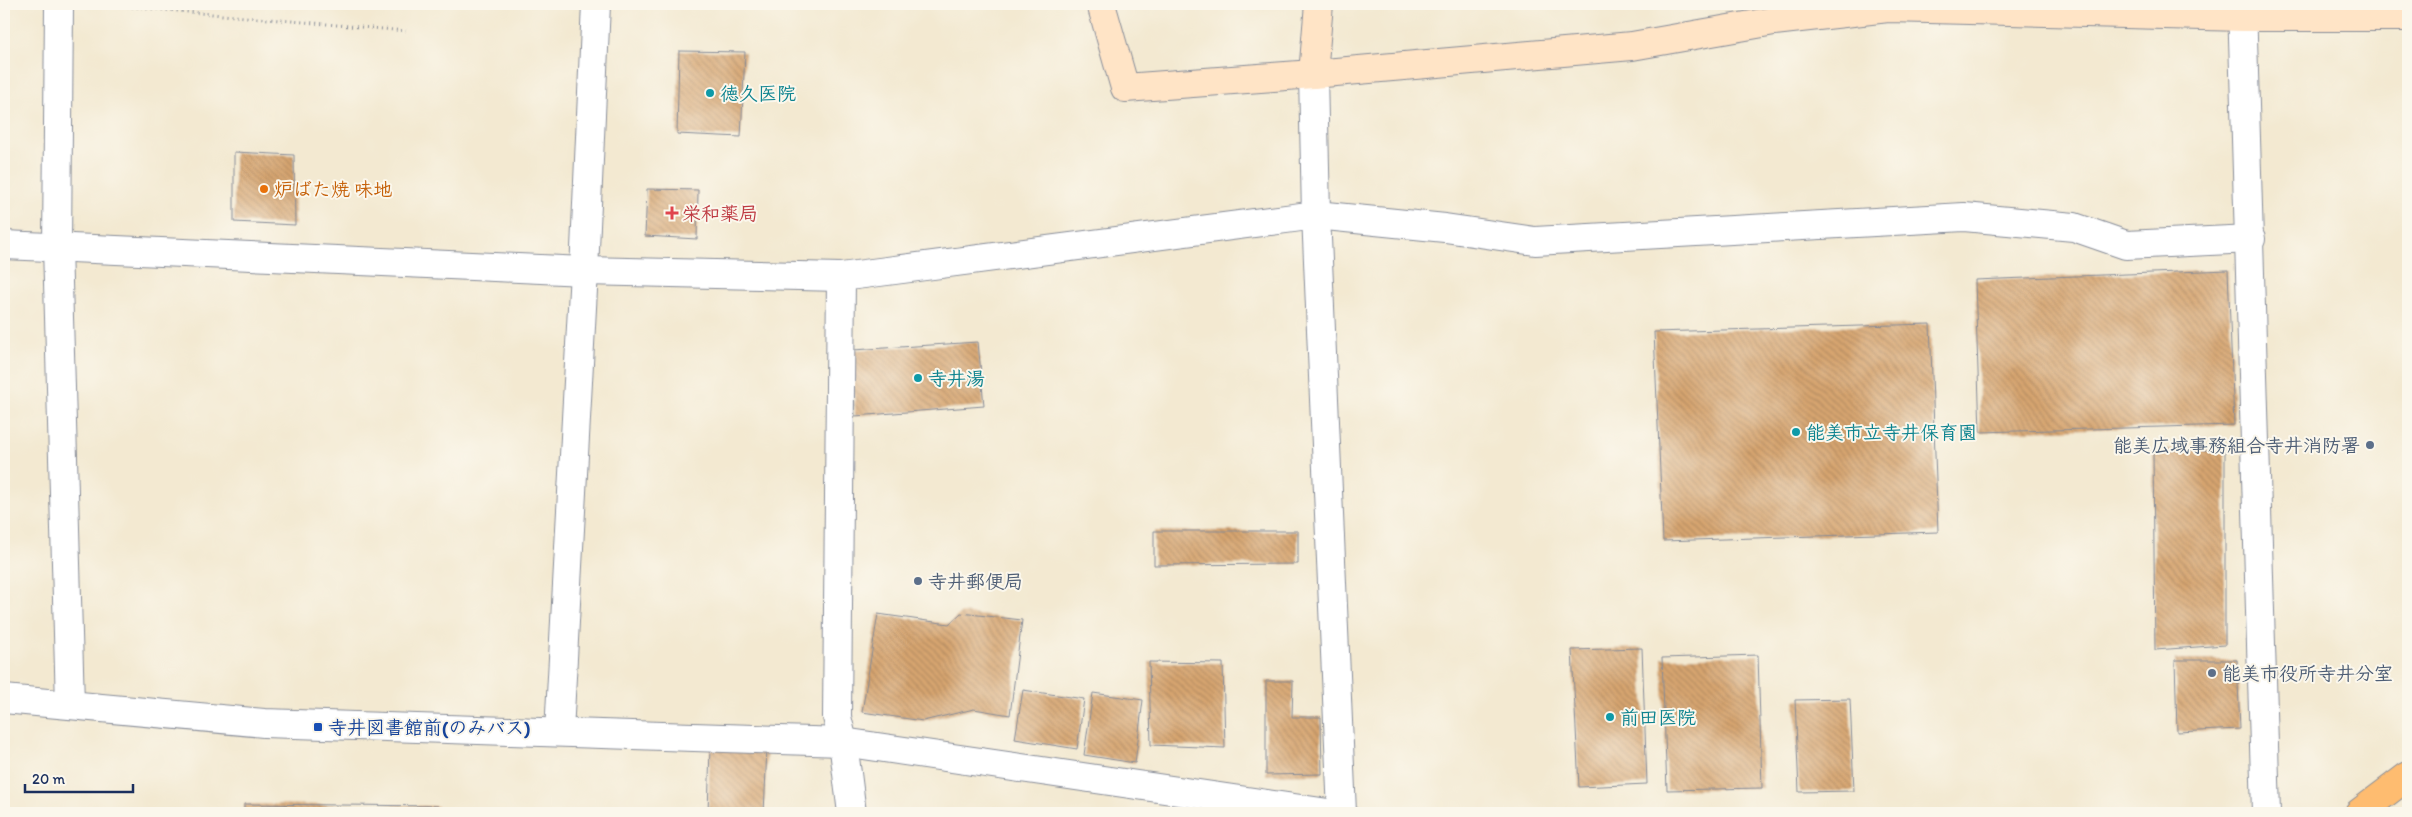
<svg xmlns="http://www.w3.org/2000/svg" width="2412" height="817" viewBox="0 0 2412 817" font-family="Itim,'Klee One',sans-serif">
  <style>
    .building { fill: url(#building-back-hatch) }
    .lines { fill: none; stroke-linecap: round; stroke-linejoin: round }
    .minor-casing { stroke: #878c98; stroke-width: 30 }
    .tertiary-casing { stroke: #878c98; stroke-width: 30 }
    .secondary-casing { stroke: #878c98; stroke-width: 30 }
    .primary-casing { stroke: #878c98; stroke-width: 30 }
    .path { stroke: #878c98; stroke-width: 3; stroke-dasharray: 1 4; stroke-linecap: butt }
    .minor { stroke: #fff; stroke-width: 28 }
    .tertiary { stroke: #fff; stroke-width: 28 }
    .secondary { stroke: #ffe4c6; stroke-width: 28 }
    .primary { stroke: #febc70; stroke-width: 28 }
    .culture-dot { fill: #0f9aa8; stroke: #fbf7ec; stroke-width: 2 }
    .food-dot { fill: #e8710a; stroke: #fbf7ec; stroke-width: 2 }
    .health-dot { fill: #e0444e; stroke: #fbf7ec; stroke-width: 2 }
    .service-dot { fill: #5c6f8a; stroke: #fbf7ec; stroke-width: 2 }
    .transit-dot { fill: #1a4fb4; stroke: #fbf7ec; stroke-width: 2 }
    .labels { text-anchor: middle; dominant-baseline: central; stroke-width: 4; stroke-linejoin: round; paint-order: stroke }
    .culture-label { font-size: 19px; font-weight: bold; fill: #0d838f; stroke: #fbf7ec; text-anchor: start }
    .food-label { font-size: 19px; font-weight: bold; fill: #c56008; stroke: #fbf7ec; text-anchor: start }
    .health-label { font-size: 19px; font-weight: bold; fill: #be3a42; stroke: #fbf7ec; text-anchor: start }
    .service-label { font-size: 19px; font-weight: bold; fill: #4e5e75; stroke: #fbf7ec; text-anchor: start }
    .transit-label { font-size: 19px; font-weight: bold; fill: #164399; stroke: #fbf7ec; text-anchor: start }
  </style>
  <defs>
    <pattern id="building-back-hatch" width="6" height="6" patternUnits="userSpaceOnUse" patternTransform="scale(1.25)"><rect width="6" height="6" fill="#d7a570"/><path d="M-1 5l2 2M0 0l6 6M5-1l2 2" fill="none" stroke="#ae875f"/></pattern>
  </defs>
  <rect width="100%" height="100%" fill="#fbf7ec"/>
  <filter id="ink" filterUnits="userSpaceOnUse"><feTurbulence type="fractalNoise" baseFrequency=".02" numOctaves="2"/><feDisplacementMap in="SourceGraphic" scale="10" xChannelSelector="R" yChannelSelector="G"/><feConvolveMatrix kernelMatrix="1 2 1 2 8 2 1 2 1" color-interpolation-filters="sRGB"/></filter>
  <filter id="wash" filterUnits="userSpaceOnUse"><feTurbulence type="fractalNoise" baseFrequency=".0096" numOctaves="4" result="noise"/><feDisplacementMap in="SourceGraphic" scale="20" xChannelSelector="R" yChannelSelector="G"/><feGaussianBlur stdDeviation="1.12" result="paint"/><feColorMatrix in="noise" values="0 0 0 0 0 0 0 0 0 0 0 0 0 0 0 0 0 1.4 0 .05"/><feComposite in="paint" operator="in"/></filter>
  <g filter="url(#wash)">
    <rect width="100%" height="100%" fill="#f3e9d1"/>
    <g id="blocks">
      <g class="building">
        <path d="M679 51 745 52 741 137 677 134Z"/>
        <path d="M234 152 294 155 295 225 234 222Z"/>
        <path d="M647 189 698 190 697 239 645 236Z"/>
        <path d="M2228 270 2234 425 1980 432 1975 280Z"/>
        <path d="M1930 324 1938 532 1663 541 1654 332Z"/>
        <path d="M978 342 984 406 855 416 853 350Z"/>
        <path d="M2153 450H2225V645L2155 650Z"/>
        <path d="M1154 531H1298V564L1154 565Z"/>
        <path d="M961 613 1022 620 1010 715 974 709 923 721 862 712 878 614 949 624Z"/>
        <path d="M1642 648 1647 784 1579 787 1572 650Z"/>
        <path d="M1758 655 1762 788 1667 790 1662 658Z"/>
        <path d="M2175 660H2237L2240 729 2177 732Z"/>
        <path d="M1149 662 1223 663 1225 748 1151 745Z"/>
        <path d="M1266 681H1293L1292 717H1321L1322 774 1266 775Z"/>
        <path d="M1023 690 1084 699 1077 749 1015 739Z"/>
        <path d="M1093 693 1143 700 1135 763 1084 755Z"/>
        <path d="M1850 699 1854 791 1799 792 1795 700Z"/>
        <path d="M710 747 767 748 764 813H708Z"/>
        <path d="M244 804 438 806V813H244Z"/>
      </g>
    </g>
  </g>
  <g filter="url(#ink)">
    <use href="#blocks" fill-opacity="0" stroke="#878c98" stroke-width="1"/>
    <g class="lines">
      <g class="minor-casing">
        <g id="minor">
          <path d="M59 4 57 247 70 704"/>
          <path d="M2242 4 2266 813"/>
          <path d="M1313 74 1316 215 1342 813"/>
          <path d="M4 245 584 271 841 277 1316 215 1445 228 1535 241 1964 217 2074 227 2126 245 2251 239"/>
          <path d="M841 277 837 717 843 742"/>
        </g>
      </g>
      <g class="tertiary-casing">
        <g id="tertiary">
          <path d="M4 699 264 723 843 742 1328 813"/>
          <path d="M559 732 584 271 596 4"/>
          <path d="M843 742 852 813"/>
        </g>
      </g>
      <g class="secondary-casing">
        <g id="secondary">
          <path d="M1101 4 1125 88 1313 74 1632 46 1774 21 1888 8 2243 17H2408"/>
          <path d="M1313 74 1319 4"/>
        </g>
      </g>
      <g class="primary-casing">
        <path id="primary" d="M2359 813 2408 776"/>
      </g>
      <path class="path" d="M97 4 406 31"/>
      <use href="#minor" class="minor"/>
      <use href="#tertiary" class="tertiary"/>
      <use href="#secondary" class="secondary"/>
      <use href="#primary" class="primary"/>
    </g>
  </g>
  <g class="culture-dot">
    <circle cx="710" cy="93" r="5"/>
    <circle cx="918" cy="378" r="5"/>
    <circle cx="1796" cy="432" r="5"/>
    <circle cx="1610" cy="717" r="5"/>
  </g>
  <circle class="food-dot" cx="264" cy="189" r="5"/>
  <path class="health-dot" d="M669.5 205.5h5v5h5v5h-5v5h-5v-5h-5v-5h5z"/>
  <g class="service-dot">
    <circle cx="2370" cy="445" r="5"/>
    <circle cx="918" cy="581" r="5"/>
    <circle cx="2212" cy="673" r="5"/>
  </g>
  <rect class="transit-dot" x="313" y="722" width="10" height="10" rx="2.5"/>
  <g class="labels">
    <g class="culture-label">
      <text x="720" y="93">徳久医院</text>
      <text x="928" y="378">寺井湯</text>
      <text x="1806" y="432">能美市立寺井保育園</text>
      <text x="1620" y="717">前田医院</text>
    </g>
    <g class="food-label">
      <text x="274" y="189">炉ばた焼 味地</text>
    </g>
    <g class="health-label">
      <text x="682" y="213">栄和薬局</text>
    </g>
    <g class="service-label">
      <text x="2360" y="445" text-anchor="end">能美広域事務組合寺井消防署</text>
      <text x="928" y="581">寺井郵便局</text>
      <text x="2222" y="673">能美市役所寺井分室</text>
    </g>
    <g class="transit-label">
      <text x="328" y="727">寺井図書館前(のみバス)</text>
    </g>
  </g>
  <rect width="2412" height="817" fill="none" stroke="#fbf7ec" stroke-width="20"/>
  <path d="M25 784v8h108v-8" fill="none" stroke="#1b2f5e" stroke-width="2.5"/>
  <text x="32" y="784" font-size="15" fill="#1b2f5e" stroke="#fbf7ec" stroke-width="4" paint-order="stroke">20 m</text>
</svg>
